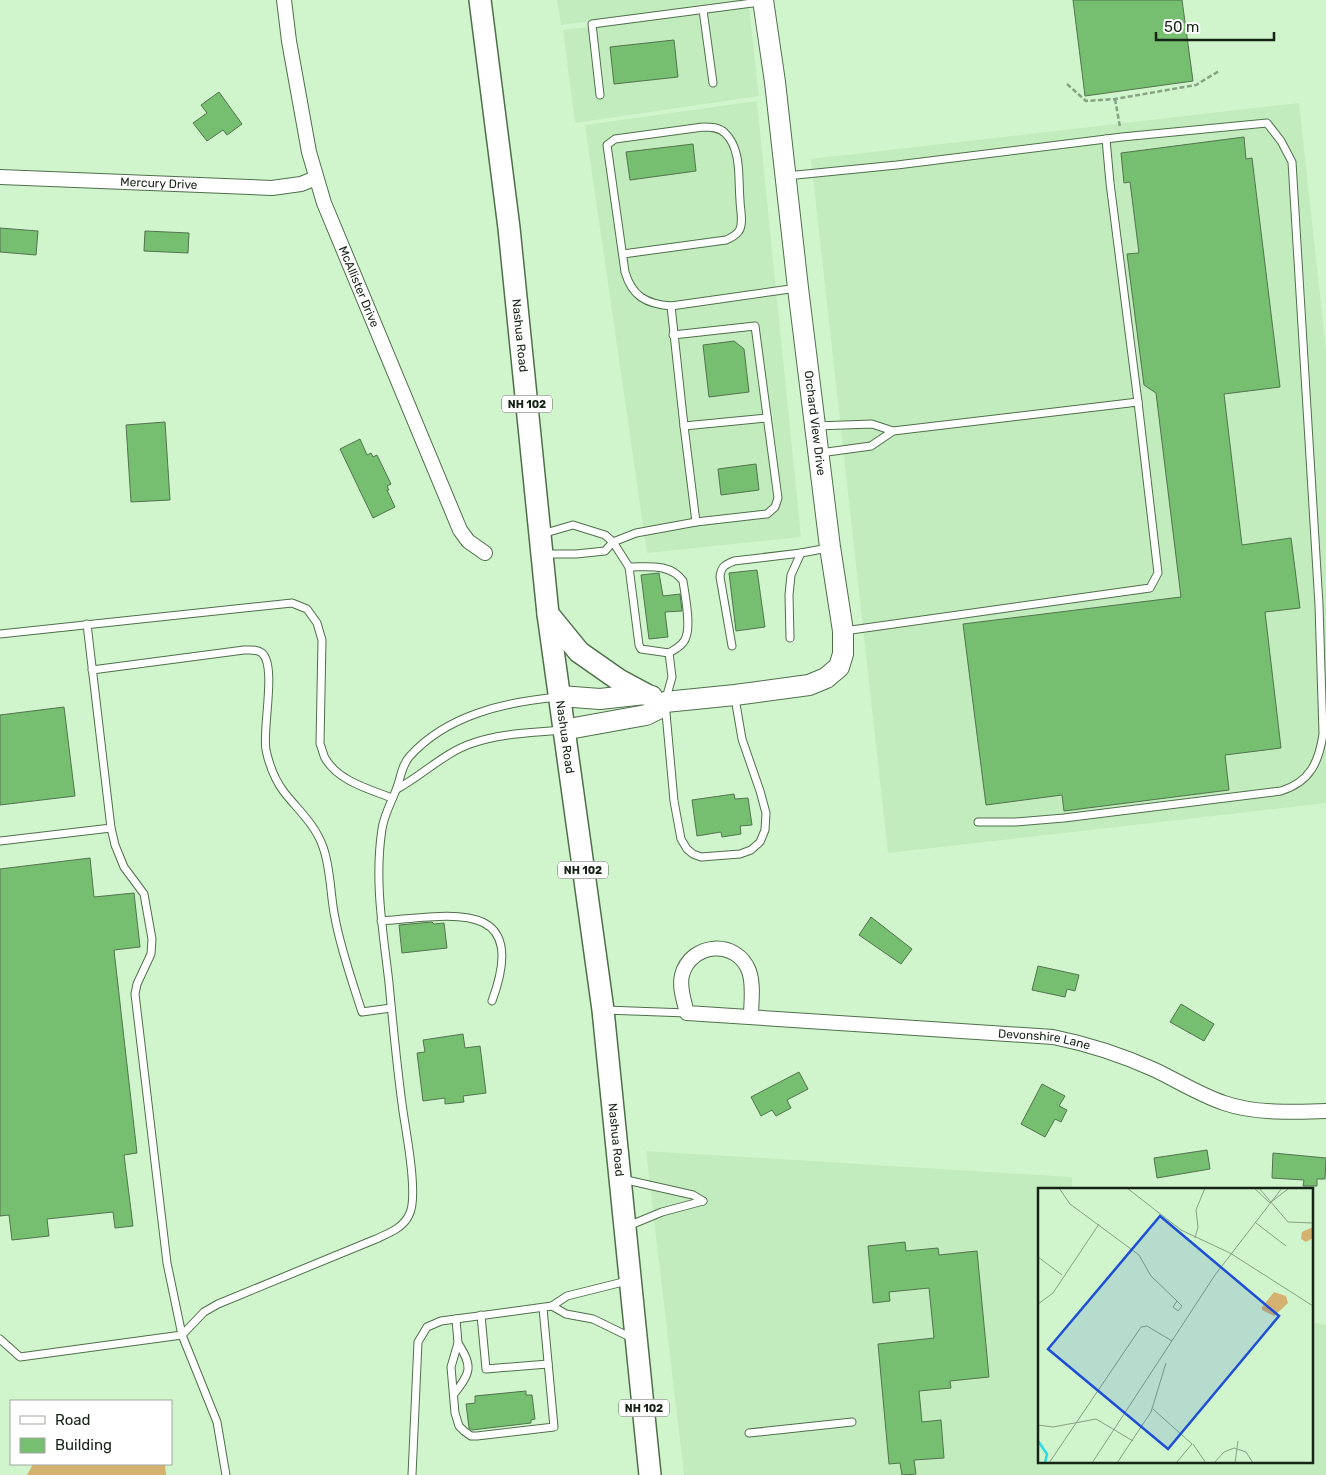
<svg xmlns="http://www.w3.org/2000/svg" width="1326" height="1475" viewBox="0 0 1326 1475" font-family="Rubik,sans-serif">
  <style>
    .built { fill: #c2ecbd }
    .green { fill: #d4b16f }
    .building { fill: #76bf70; stroke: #52734f }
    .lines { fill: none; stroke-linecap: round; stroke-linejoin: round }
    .lane-casing { stroke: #4f6f4b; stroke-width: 9 }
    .street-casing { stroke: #4f6f4b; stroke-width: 16 }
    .secondary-casing { stroke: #4f6f4b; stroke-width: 22 }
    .primary-casing { stroke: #4f6f4b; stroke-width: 24 }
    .path { stroke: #86a283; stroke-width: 2.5; stroke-dasharray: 5 2.5; stroke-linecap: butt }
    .lane { stroke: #fff; stroke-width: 7 }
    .street { stroke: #fff; stroke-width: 14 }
    .secondary { stroke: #fff; stroke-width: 20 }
    .primary { stroke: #fff; stroke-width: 21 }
    .labels { text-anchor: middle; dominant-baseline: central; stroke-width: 5; stroke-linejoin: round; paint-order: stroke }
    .shield { fill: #fff; stroke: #5c665b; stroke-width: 1 }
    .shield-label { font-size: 11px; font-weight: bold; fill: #162415 }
    .street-label { font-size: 12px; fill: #162415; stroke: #fff }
    .inset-river { fill: none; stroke: #2adbe7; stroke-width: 2.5 }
    .inset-road { fill: none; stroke: #86a183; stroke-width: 1 }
    .view { fill: #1d4ed8; fill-opacity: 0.15; stroke: #1d4ed8; stroke-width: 2.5 }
    .inset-edge { fill: none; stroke: #162415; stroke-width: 2.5 }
  </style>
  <rect width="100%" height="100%" fill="#d0f5cc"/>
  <g class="built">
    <path d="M557 0H747L561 25Z"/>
    <path d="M749 7 759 96 575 123 563 30Z"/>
    <path d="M757 101 801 537 647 553 585 125Z"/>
    <path d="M1299 103 1326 350V803L888 853 811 159Z"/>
    <path d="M646 1151 1072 1177V1189H1040V1461H1312V1322L1326 1325V1475H684Z"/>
  </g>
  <path class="green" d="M33 1464H165L166 1475H27Z"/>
  <g class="building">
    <path d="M1073 0H1182L1193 81 1085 96Z"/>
    <path d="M674 40 678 77 614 84 610 47Z"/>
    <path d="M219 92 242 124 227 135 223 130 207 141 193 123 207 113 201 105Z"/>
    <path d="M1244 137 1246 159 1252 158 1280 387 1224 394 1242 545 1291 538 1300 608 1265 612 1281 748 1225 755 1229 790 1064 811 1062 795 986 805 963 624 1181 597 1156 393 1144 385 1127 254 1139 253 1130 182 1124 183 1121 153Z"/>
    <path d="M693 144 696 171 630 180 626 152Z"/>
    <path d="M0 228 38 231 36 255 0 252Z"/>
    <path d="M145 231 189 233 188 253 144 251Z"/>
    <path d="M734 341 744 349 749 392 709 397 703 345Z"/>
    <path d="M165 422 170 500 131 502 126 425Z"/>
    <path d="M360 439 367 455 371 453 373 457 377 455 391 484 387 486 389 490H387L395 507 373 518 340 449Z"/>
    <path d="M756 464 759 490 721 495 718 469Z"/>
    <path d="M757 570 765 627 736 631 729 573Z"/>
    <path d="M659 573 663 596 680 594 682 611 665 612 668 637 649 639 641 575Z"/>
    <path d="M64 707 75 796 0 805V715Z"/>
    <path d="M734 794 735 799 748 798 752 825 740 826 741 834 722 837 721 832 697 836 692 800Z"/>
    <path d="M90 858 94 897 134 893 140 947 114 950 137 1153 124 1155 133 1226 115 1228 113 1212 47 1219 49 1236 12 1240 9 1215 0 1216V869Z"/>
    <path d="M871 917 912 949 901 964 859 935Z"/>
    <path d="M432 922 434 924 444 923 447 948 402 953 399 925Z"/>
    <path d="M1038 966 1079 975 1075 991 1067 989 1065 997 1032 990Z"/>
    <path d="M1181 1004 1214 1024 1204 1041 1170 1022Z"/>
    <path d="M463 1034 465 1048 480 1046 486 1093 463 1096 464 1102 445 1104V1098L423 1101 417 1053 425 1052 423 1040Z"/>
    <path d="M799 1072 808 1089 787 1100 791 1108 776 1116 772 1110 761 1116 751 1097Z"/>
    <path d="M1042 1084 1065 1096 1059 1106 1067 1110 1061 1122 1055 1119 1045 1137 1021 1124Z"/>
    <path d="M1207 1150 1210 1169 1157 1178 1154 1158Z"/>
    <path d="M1273 1153 1326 1158 1325 1179H1317V1186H1303L1304 1180 1272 1178Z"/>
    <path d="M905 1242 906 1251 938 1248 939 1255 977 1251 989 1377 950 1381 951 1388 919 1391 922 1422 941 1420 944 1458 914 1460 916 1474 902 1475 900 1463 889 1464 878 1344 934 1338 929 1288 889 1292 890 1301 873 1303 868 1246Z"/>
    <path d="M526 1391V1395H532L535 1419 531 1420V1423L472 1430 469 1428 466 1404 475 1403V1396Z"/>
  </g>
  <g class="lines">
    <g class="lane-casing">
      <g id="lane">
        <path d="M703 10 713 83"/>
        <path d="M600 95 592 24 760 2"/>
        <path d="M1106 139 1110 183 1138 402"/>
        <path d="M786 176 897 165 1122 137 1267 123 1281 141 1292 162 1319 605 1323 734C1319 762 1310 782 1281 791L1064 818 1015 822H978"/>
        <path d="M623 254 726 240C731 238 735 236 739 231 744 223 740 209 740 200 738 179 742 149 725 133 719 127 710 127 703 127L615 139 607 145 625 272C632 296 646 304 671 306L797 288"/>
        <path d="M671 306 684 426 696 522"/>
        <path d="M684 426 767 418"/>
        <path d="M816 426 872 424 893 431 871 446 820 453"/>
        <path d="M542 534 573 525 605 535 613 542 629 567C648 567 670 563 683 581 685 595 691 624 686 637 684 645 675 649 669 653L672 677 665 702 674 801 681 839 687 849 693 854 701 857 740 854 751 850 760 842 765 830 766 813 760 791 742 739 735 698"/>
        <path d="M543 554H576L605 551 613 542 636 533 696 522 767 514 775 507 778 498 755 326 673 335"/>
        <path d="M629 567 639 645 641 649 669 653"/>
        <path d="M844 631 1150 588 1158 573 1138 402 893 431"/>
        <path d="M0 634 292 603 307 609 317 623 322 640 320 744C322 748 323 754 325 758 338 781 369 789 392 798"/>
        <path d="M790 638 789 595 791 575 801 553"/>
        <path d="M732 646 720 577C721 567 724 565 734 561L801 553 828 548"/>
        <path d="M92 670 244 650C251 650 257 649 262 653 277 666 262 729 266 750 269 764 275 780 284 792 298 810 315 824 323 847 331 869 330 894 335 918 341 950 352 981 362 1012L391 1008"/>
        <path d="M397 789C423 775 445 752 473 743 501 733 533 733 562 730"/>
        <path d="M0 841 111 828"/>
        <path d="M381 921C448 916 531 896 492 1001"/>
        <path d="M605 1010 687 1013"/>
        <path d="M622 1179 693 1195 703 1201"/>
        <path d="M628 1226 662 1212 703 1201"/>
        <path d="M552 1306 566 1314 593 1319 632 1338"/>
        <path d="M481 1315 486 1369 548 1364"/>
        <path d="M456 1319 458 1343 451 1367 455 1413 459 1426 464 1431 471 1436H477L554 1427 543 1308"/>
        <path d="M0 1339 20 1357 182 1335 167 1263 135 994 137 984 151 954 152 939 144 894 124 867 115 845 111 828 87 624"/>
        <path d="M454 1394C471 1372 473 1367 458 1343"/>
        <path d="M749 1433 852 1422"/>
        <path d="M226 1475 217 1422 182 1335 204 1312 218 1304 376 1239C389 1233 403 1228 409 1215 419 1198 406 1132 403 1111 397 1068 393 1026 389 983 383 931 374 881 382 829 384 815 391 803 396 790 401 778 401 766 410 756 447 715 505 702 558 697"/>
        <path d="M412 1475 418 1342 427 1327 441 1321 552 1306 567 1296 627 1281"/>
      </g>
    </g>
    <g class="street-casing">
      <g id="street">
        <path id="s1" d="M284 0 289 41 309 152 324 203 460 530 468 541 485 553"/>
        <path id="s2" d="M0 177 272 188 301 184 316 178"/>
        <path id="s3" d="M751 1017C751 1003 754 985 749 971 737 939 691 942 682 975 679 987 684 1001 687 1013L1053 1037C1088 1044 1122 1055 1155 1070 1178 1081 1200 1095 1224 1103 1256 1114 1292 1112 1326 1111"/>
      </g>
    </g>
    <g class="secondary-casing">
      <g id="secondary">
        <path d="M560 696 600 699 645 694 652 696"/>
        <path d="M563 730 646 715 658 709 665 702 735 695 809 685 826 678 839 667 843 654V631L830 547 798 288 775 82 763 0"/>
      </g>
    </g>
    <g class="primary-casing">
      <g id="primary">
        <path id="s4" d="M480 0 509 228 548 614 603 1010 650 1475"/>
        <path d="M548 614 579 652 619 680 645 694"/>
      </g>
    </g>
    <g class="path">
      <path d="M1067 84 1086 101 1115 99 1196 85 1219 71"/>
      <path d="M1115 99 1120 127"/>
    </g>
    <use href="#lane" class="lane"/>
    <use href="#street" class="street"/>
    <use href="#secondary" class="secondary"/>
    <use href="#primary" class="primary"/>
  </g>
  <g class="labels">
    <g class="shield">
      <rect x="502" y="395.5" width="50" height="17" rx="4"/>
      <rect x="558" y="861.5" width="50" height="17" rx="4"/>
      <rect x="619" y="1399.5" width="50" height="17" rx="4"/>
    </g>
    <g class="shield-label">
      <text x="527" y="404">NH 102</text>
      <text x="583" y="870">NH 102</text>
      <text x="644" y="1408">NH 102</text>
    </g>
    <g class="street-label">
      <text stroke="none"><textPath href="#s2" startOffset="159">Mercury Drive</textPath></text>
      <text stroke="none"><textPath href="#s1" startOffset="298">McAllister Drive</textPath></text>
      <text stroke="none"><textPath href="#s4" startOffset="338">Nashua Road</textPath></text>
      <text transform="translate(815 423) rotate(83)">Orchard View Drive</text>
      <text stroke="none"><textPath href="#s4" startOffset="742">Nashua Road</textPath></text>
      <text stroke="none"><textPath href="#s3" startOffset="532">Devonshire Lane</textPath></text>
      <text stroke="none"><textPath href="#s4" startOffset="1148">Nashua Road</textPath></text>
    </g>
  </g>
  <g transform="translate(1038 1188)">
    <rect width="275" height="275" fill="#d0f5cc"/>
    <path d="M275 39V50L268 54 263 51 264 44ZM236 104 248 108 250 115 236 128 224 122V119Z" fill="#d4b16f"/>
    <path class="inset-river" d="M0 253 9 266 7 275"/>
    <path class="inset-road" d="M21 0 32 16 101 67 113 88 139 113 144 118 140 123 135 119 139 113M89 0 143 42 192 65 275 118M216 0 232 15M221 0 250 34 275 35M232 15 251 0M218 35 248 58M157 50 160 39 158 22 167 0M0 69 24 87M0 116 15 105 61 36M115 221 154 256 138 275M0 237 15 239 58 231 95 253M155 256 168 275M11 275 103 139 109 138 134 153M54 275 177 87 244 0M79 275 113 224 128 175M176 275 186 264 196 260 208 264 215 275M197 275 200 253"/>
    <path class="view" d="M122 28 241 128 130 261 10 161Z"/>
    <rect width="275" height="275" class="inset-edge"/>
  </g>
  <rect x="10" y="1400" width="162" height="65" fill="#ffffff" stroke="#a2a7a1"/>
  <rect x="20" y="1416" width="25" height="8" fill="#ffffff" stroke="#a2a7a1"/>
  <text x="55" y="1425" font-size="15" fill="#162415">Road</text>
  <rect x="20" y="1438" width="25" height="15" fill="#76bf70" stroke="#a2a7a1"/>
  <text x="55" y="1450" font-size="15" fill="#162415">Building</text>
  <path d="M1156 32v8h118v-8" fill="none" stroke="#162415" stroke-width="2.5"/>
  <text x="1164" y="32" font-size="15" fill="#162415" stroke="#ffffff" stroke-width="4" paint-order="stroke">50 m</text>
</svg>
